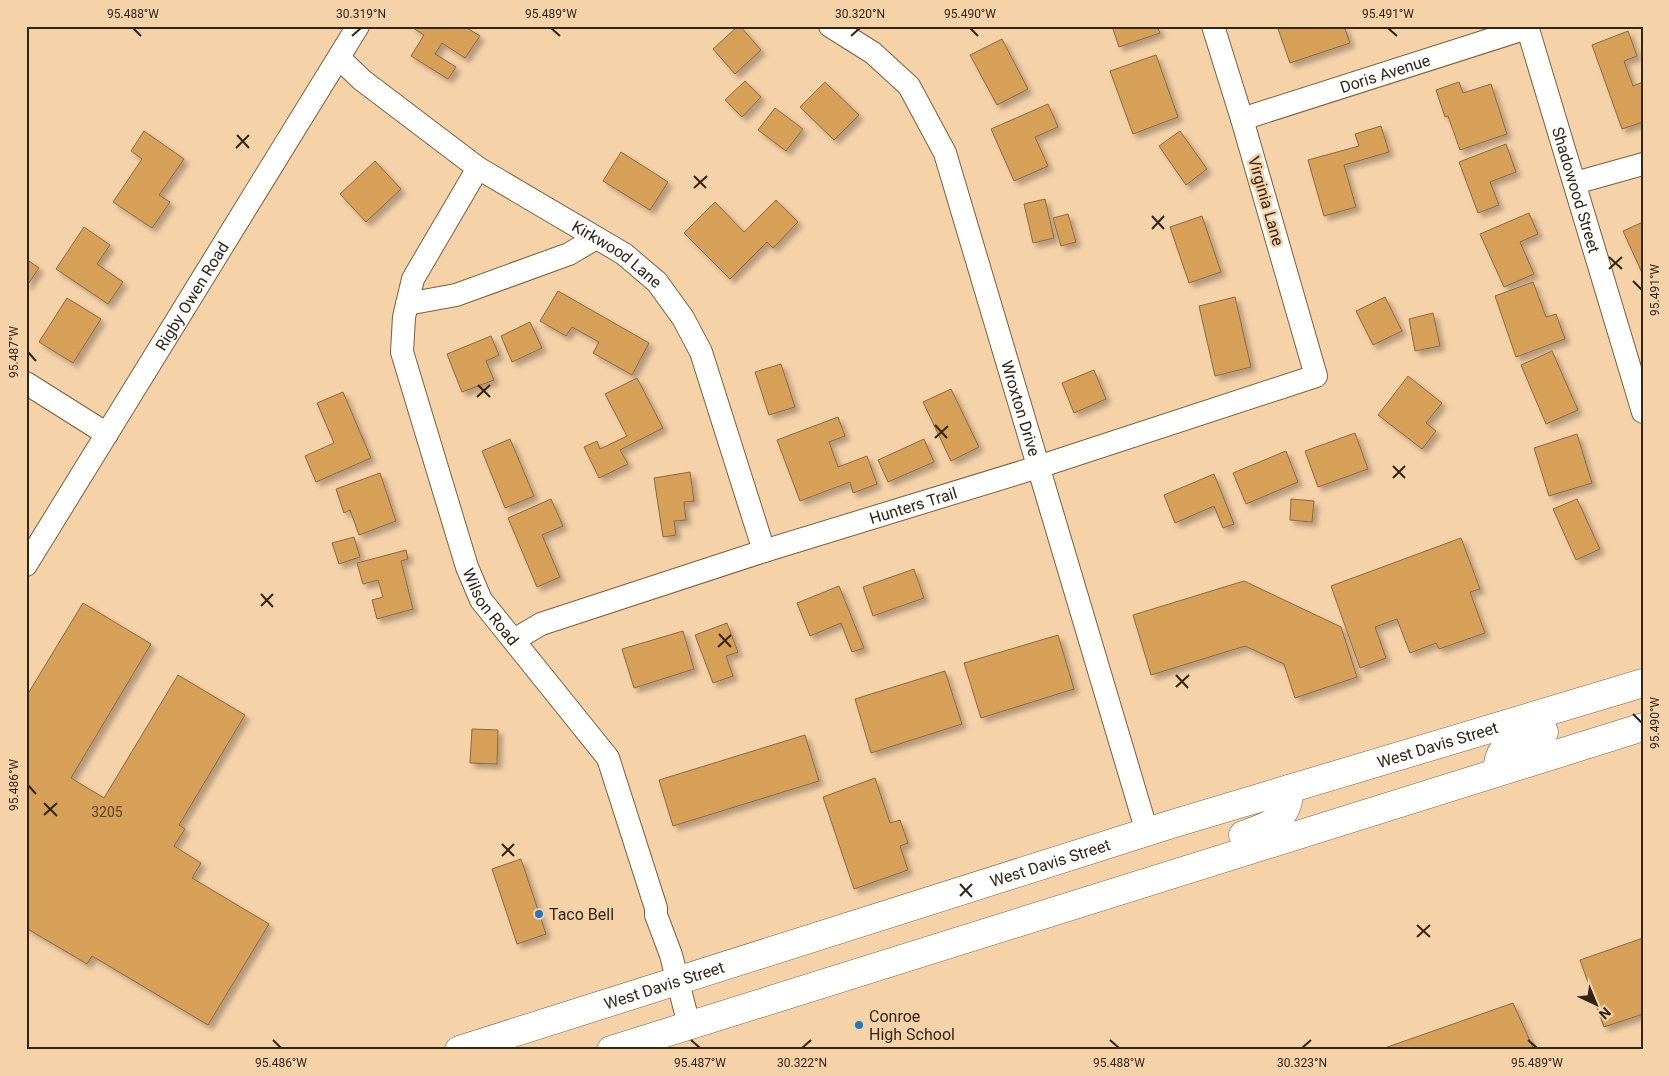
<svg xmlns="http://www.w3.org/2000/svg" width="1669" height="1076" viewBox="0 0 1669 1076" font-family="Roboto,sans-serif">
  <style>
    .building { fill: #d7a059; stroke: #886942; filter: url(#shadow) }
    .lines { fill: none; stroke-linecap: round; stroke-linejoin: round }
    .minor-casing { stroke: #7e5f39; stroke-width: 24 }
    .primary-casing { stroke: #7e5f39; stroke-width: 29 }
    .minor { stroke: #fff; stroke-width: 22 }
    .primary { stroke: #fff; stroke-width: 28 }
    .ticks { fill: none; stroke: #322515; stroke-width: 2 }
    .poi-dot { fill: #2376c4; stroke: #f6d2a9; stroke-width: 2 }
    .labels { text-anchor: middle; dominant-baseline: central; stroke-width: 5; stroke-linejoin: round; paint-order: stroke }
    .number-label { font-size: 14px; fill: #5b4426 }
    .street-label { font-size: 16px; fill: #322515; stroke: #f6d2a9 }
    .poi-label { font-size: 16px; fill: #322515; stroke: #f6d2a9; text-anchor: start }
    .neatline { fill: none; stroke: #322515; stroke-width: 2 }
    .ticks-label { font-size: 12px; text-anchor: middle; fill: #322515 }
  </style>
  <defs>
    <filter id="shadow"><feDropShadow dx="4.5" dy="4.5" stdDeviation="2.5" flood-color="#0004"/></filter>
  </defs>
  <rect width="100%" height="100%" fill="#f6d2a9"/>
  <g class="building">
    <path d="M410 26H464L480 36 465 58 442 43 435 54 456 67 448 79 411 56 424 35Z"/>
    <path d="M738 26H740L761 50 735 74 713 49Z"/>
    <path d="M1112 26H1157L1160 33 1119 47Z"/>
    <path d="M1277 26H1344L1350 43 1290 63Z"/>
    <path d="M1628 31 1637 56 1624 61 1633 86 1643 82V122L1622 129 1592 45Z"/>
    <path d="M1002 39 1028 89 997 105 970 55Z"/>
    <path d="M1156 55 1178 117 1133 134 1110 71Z"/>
    <path d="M745 81 761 97 742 117 725 100Z"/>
    <path d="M825 82 859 115 834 140 800 107Z"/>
    <path d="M1459 82 1463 93 1491 84 1507 134 1460 150 1448 116 1445 117 1436 90Z"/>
    <path d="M1048 104 1058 127 1035 137 1048 166 1014 181 991 129Z"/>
    <path d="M775 108 803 129 786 151 758 130Z"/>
    <path d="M1381 126 1389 152 1344 165 1356 207 1324 216 1308 160 1359 146 1355 134Z"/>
    <path d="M144 131 184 159 159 195 170 202 152 228 113 202 142 159 131 151Z"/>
    <path d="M1180 131 1207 169 1186 185 1159 146Z"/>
    <path d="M1506 144 1516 172 1490 182 1499 205 1478 213 1459 162Z"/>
    <path d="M621 152 668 182 650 210 603 181Z"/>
    <path d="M375 161 401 189 366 222 340 194Z"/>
    <path d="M1045 199 1054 238 1033 243 1024 204Z"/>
    <path d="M776 200 798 222 773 248 767 242 730 279 684 233 715 202 744 232Z"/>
    <path d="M1529 213 1538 234 1520 242 1534 274 1504 287 1480 234Z"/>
    <path d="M1068 214 1076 242 1061 246 1053 218Z"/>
    <path d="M1202 216 1221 272 1189 283 1170 227Z"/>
    <path d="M1643 222V275L1623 231Z"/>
    <path d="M84 227 110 245 97 264 123 282 108 304 56 269Z"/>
    <path d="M26 259 39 268 26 287Z"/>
    <path d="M1533 282 1546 317 1556 314 1565 339 1516 357 1495 296Z"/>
    <path d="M558 291 649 343 632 375 593 353 599 342 572 327 566 336 540 321Z"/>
    <path d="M1235 297 1251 367 1215 376 1199 306Z"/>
    <path d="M1385 297 1402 331 1373 345 1356 311Z"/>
    <path d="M67 298 101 319 73 363 39 342Z"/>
    <path d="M1433 313 1440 346 1415 351 1409 319Z"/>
    <path d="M530 322 542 348 512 362 501 336Z"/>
    <path d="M491 336 499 355 486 361 494 380 462 392 447 354Z"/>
    <path d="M1552 351 1578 410 1546 424 1521 365Z"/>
    <path d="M781 364 795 407 769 415 755 372Z"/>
    <path d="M1094 370 1106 399 1074 413 1062 383Z"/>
    <path d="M1408 376 1442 403 1426 423 1436 431 1422 449 1378 415Z"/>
    <path d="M637 378 663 428 620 450 628 464 599 478 584 447 597 441 600 449 627 436 605 394Z"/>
    <path d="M951 389 979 447 951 461 923 402Z"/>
    <path d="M343 392 371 458 316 482 305 456 334 443 317 403Z"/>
    <path d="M838 417 845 436 829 442 838 467 867 456 877 484 853 493 850 482 800 501 777 440Z"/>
    <path d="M1355 433 1368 469 1318 487 1305 451Z"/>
    <path d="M1577 434 1592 483 1549 496 1534 448Z"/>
    <path d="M510 439 534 496 505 508 482 451Z"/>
    <path d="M924 439 934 462 888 482 878 460Z"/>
    <path d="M1286 451 1298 482 1246 504 1233 473Z"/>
    <path d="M690 472 694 501 684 502 686 520 674 521 676 535 663 537 654 478Z"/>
    <path d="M380 473 396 521 359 535 350 510 344 513 336 489Z"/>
    <path d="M1214 474 1234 524 1223 528 1214 506 1175 523 1164 495Z"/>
    <path d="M551 499 563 526 542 535 560 577 537 587 508 518Z"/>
    <path d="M1291 499 1314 501 1312 522 1290 520Z"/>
    <path d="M1577 499 1600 549 1576 560 1553 509Z"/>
    <path d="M354 537 360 557 339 564 332 543Z"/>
    <path d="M1461 538 1480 589 1470 592 1485 633 1439 649 1436 643 1410 653 1397 619 1375 627 1386 658 1360 668 1331 586Z"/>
    <path d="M406 550 408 559 401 561 413 609 377 619 372 600 383 597 378 580 363 584 357 563Z"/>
    <path d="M914 569 924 598 873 616 863 587Z"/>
    <path d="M1244 581 1341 627 1357 677 1295 698 1284 664 1245 646 1151 675 1133 615Z"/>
    <path d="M839 586 864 648 852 652 841 623 810 636 797 603Z"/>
    <path d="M83 603 151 644 71 778 104 798 178 675 245 715 179 825 185 829 174 846 201 863 192 878 269 924 208 1025 92 956 87 964 26 928V697Z"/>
    <path d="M727 623 738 652 726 656 733 676 713 683 695 635Z"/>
    <path d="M683 631 694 669 634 688 622 649Z"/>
    <path d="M1058 635 1074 689 981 718 964 663Z"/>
    <path d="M945 671 962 724 871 753 855 699Z"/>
    <path d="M472 729 498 730 497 764 470 763Z"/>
    <path d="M805 735 819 781 673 826 659 780Z"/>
    <path d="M875 778 890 823 900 820 908 843 900 846 908 870 854 889 823 797Z"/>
    <path d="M521 859 546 934 517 944 492 869Z"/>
    <path d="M1643 938V1014L1604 1027 1580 960Z"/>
    <path d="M1513 1003 1534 1050H1379Z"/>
  </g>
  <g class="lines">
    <g class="minor-casing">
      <g id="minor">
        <path id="s1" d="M830 26 873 53 909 86 945 153 1147 832"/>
        <path id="s2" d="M1527 26 1643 412"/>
        <path id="s3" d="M339 58 362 80 478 168 624 254 657 282 683 318 701 352 764 551"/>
        <path id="s4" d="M1242 119 1527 28"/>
        <path id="s5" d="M478 168 413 279 404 317 402 352 467 567 481 600 608 758 656 908V915L671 955 689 1025"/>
        <path d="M1575 183 1643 164"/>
        <path d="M407 304 456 295 569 254 596 238"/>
        <path d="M26 383 107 434"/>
        <path id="s6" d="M26 565 358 26"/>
        <path id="s7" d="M514 640 541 624 764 551 1038 467 1316 376 1242 119 1213 26"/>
      </g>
    </g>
    <g class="primary-casing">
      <g id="primary">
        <path d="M1497 772C1498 740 1519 740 1544 732"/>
        <path d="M1243 835C1267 827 1290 820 1289 789"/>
        <path id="s8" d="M459 1050 1172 824 1643 683"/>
        <path d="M611 1050 1643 727"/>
      </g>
    </g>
    <use href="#minor" class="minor"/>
    <use href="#primary" class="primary"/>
  </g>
  <path class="ticks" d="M133 28 141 36M551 28 560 36M970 28 978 36M1388 28 1397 36M352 36 361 28M851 36 860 28M237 135 249 148M236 148 249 135M694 176 706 188M694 188 707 176M1152 216 1164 229M1152 229 1164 216M1609 257 1622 269M1609 269 1622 257M1633 281 1642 290M28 352 36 361M478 385 490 397M477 397 490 385M935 425 947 438M935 438 948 426M1393 466 1405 478M1393 478 1405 466M261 594 273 607M261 606 273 594M719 634 731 647M718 647 731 635M1176 675 1188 688M1176 687 1189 675M1633 714 1642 723M28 785 36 794M44 803 57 816M44 815 57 803M502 844 514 856M502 856 514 844M960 884 972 897M960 896 972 884M1417 925 1430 937M1417 937 1430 925M273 1040 281 1048M691 1040 700 1048M1110 1040 1119 1048M1528 1040 1537 1048M802 1048 811 1040M1302 1048 1311 1040"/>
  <g class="poi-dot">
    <circle cx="539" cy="914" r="5"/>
    <circle cx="859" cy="1025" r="5"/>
  </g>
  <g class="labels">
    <g class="number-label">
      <text x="107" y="812">3205</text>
    </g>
    <g class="street-label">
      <text stroke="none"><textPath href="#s4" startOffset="150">Doris Avenue</textPath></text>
      <text stroke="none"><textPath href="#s2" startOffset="171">Shadowood Street</textPath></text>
      <text transform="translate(1266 201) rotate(74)">Virginia Lane</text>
      <text stroke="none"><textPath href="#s3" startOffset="341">Kirkwood Lane</textPath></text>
      <text stroke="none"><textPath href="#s6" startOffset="316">Rigby Owen Road</textPath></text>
      <text stroke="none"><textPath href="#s1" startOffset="442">Wroxton Drive</textPath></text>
      <text stroke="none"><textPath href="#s7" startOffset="422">Hunters Trail</textPath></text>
      <text stroke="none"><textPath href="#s5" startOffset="474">Wilson Road</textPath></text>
      <text stroke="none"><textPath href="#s8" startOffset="1025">West Davis Street</textPath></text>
      <text stroke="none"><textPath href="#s8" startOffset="620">West Davis Street</textPath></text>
      <text stroke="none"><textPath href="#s8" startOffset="215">West Davis Street</textPath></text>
    </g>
    <g class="poi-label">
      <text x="549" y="914">Taco Bell</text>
      <text x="869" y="1016">Conroe<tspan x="869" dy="18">High School</tspan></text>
    </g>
  </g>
  <rect width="1669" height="1076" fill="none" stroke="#f6d2a9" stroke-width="55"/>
  <g transform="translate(1596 1004) rotate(136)" stroke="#f6d2a9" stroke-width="4" paint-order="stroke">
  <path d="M0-4L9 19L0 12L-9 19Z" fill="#322515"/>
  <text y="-8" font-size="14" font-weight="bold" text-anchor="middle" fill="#322515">N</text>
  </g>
  <rect x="28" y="28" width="1614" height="1020" class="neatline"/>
  <g class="ticks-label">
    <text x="133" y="18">95.488°W</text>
    <text x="361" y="18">30.319°N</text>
    <text x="551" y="18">95.489°W</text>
    <text x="860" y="18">30.320°N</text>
    <text x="970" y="18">95.490°W</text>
    <text x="1388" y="18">95.491°W</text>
    <text transform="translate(1655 290) rotate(-90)" y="4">95.491°W</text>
    <text transform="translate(14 352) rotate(-90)" y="4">95.487°W</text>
    <text transform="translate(1655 723) rotate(-90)" y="4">95.490°W</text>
    <text transform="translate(14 785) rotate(-90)" y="4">95.486°W</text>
    <text x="281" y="1067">95.486°W</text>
    <text x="700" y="1067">95.487°W</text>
    <text x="802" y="1067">30.322°N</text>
    <text x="1119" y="1067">95.488°W</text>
    <text x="1302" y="1067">30.323°N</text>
    <text x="1537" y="1067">95.489°W</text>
  </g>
</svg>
